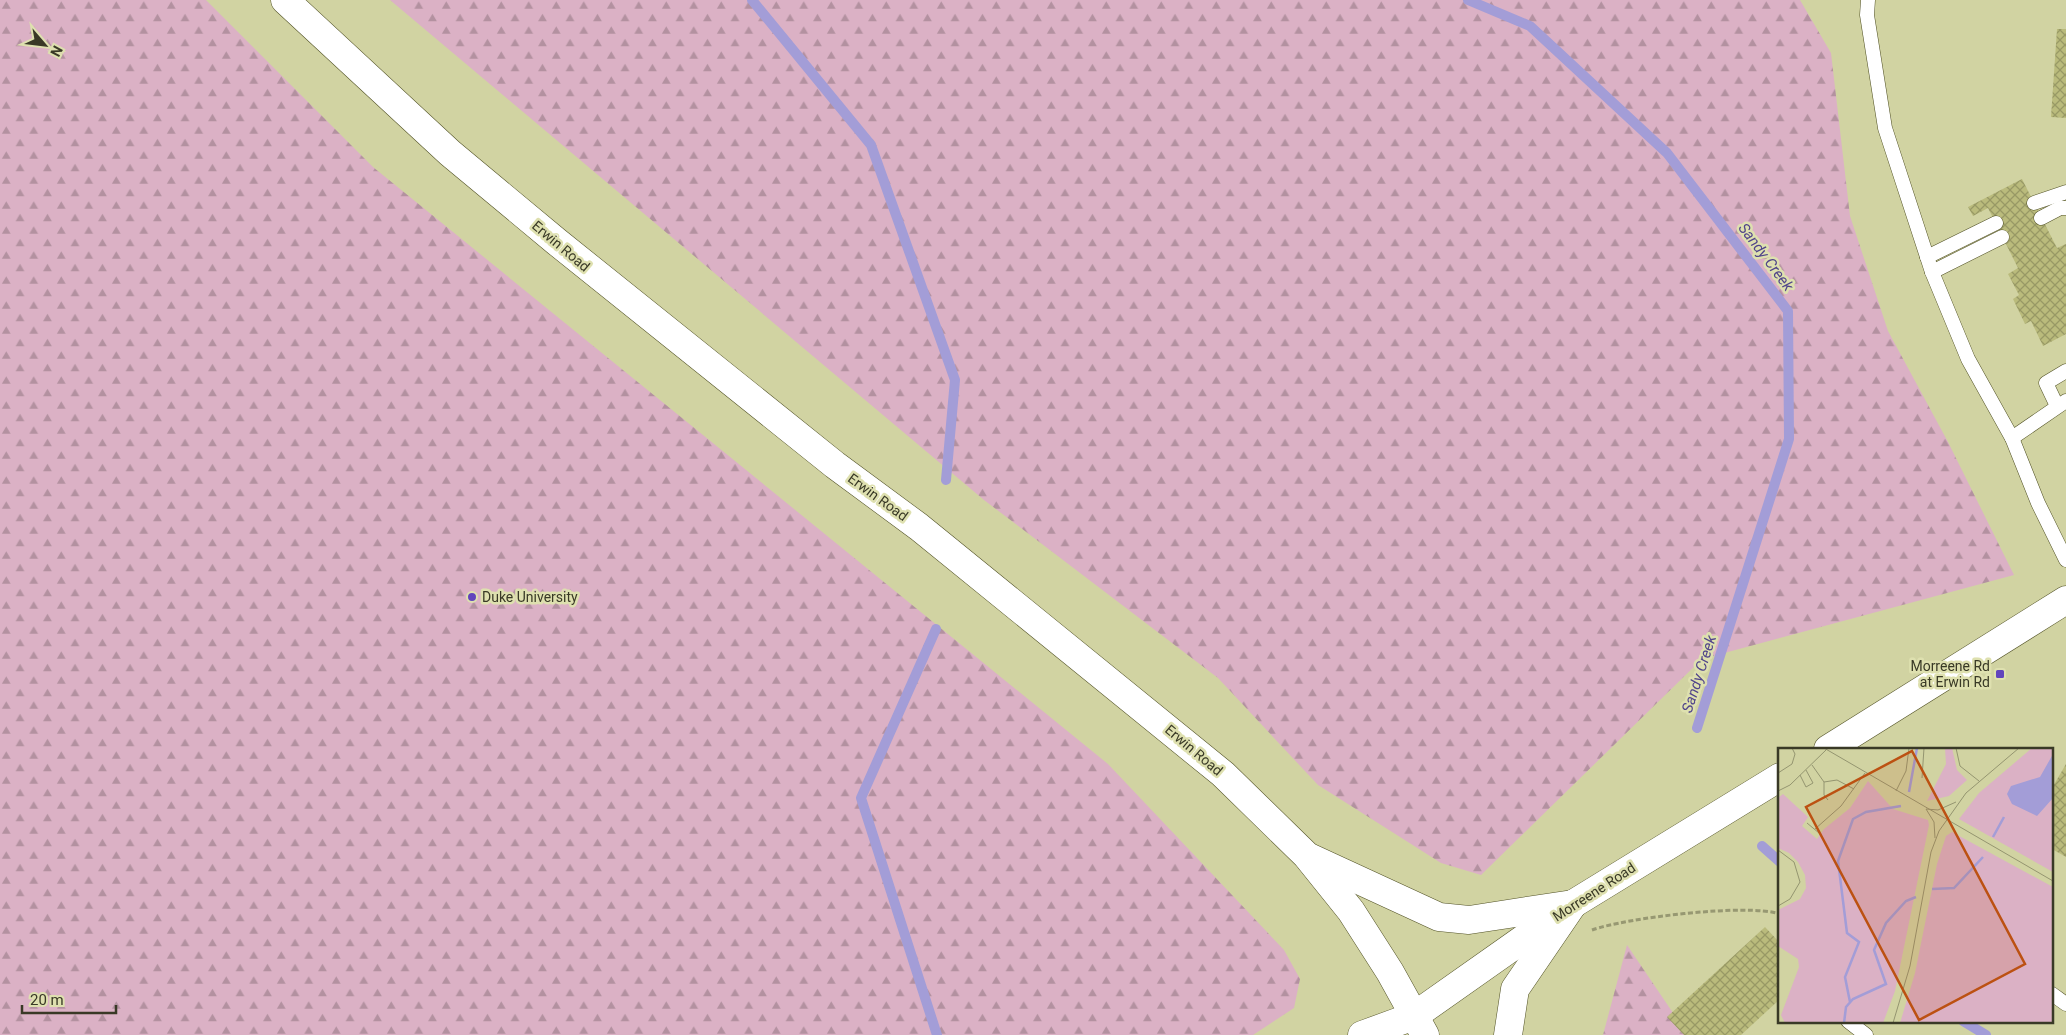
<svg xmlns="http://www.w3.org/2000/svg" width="2066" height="1035" viewBox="0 0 2066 1035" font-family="Roboto,sans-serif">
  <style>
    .forest { fill: url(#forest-firs) }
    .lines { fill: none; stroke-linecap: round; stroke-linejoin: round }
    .stream { stroke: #a39dd7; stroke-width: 10 }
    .building { fill: url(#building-cross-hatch) }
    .service-casing { stroke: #525226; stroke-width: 15 }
    .tertiary-casing { stroke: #525226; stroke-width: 29 }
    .secondary-casing { stroke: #525226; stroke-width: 29 }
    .path { stroke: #979872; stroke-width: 3; stroke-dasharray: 5 2.5; stroke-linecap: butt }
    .service { stroke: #fff; stroke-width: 14 }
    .tertiary { stroke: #fff; stroke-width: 28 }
    .secondary { stroke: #fff; stroke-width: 28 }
    .poi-dot { fill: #6144bc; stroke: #dee0af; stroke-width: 2 }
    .labels { text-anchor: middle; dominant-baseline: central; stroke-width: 5; stroke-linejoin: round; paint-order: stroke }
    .street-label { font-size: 14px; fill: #393926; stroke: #dee0af }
    .poi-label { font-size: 14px; fill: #393926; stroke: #dee0af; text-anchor: start }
    .water-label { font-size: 15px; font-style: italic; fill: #50448a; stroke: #dee0af }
    .inset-river { fill: none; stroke: #a39dd7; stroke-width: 2.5 }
    .inset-road { fill: none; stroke: #949570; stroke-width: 1 }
    .view { fill: #bc5112; fill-opacity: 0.15; stroke: #bc5112; stroke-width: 2.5 }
    .inset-edge { fill: none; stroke: #393926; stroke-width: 2.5 }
  </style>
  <defs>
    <pattern id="forest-firs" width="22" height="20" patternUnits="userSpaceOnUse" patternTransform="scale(1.25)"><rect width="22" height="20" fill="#dbb1c5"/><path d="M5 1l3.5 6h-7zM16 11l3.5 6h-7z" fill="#b391a0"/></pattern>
    <pattern id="building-cross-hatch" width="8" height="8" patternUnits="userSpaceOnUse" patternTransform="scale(1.25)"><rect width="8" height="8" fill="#babb7c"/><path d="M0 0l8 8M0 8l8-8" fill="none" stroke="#989965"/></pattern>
  </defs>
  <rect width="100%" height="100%" fill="#d1d3a2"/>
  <g class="forest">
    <path d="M0 0H206L373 167 1108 764 1284 950 1300 979 1294 1008 1253 1035H0Z"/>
    <path d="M390 0H1800L1831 53 1850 216 1888 331 1948 442 2014 575 1702 659 1481 875 1441 863 1318 785 1218 678 984 500Z"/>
    <path d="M1627 945 1688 1035H1603Z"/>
  </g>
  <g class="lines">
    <g class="stream">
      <path d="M752 0 871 145 955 380 946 480"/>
      <path d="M1468 0 1530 26 1667 153 1788 311 1789 439 1697 728"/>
      <path d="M936 629 861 798 937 1035"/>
      <path d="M1762 846 1780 862"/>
      <path d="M1963 1021 1986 1035"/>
    </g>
  </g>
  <g class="building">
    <path d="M2057 29H2066V118L2051 117Z"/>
    <path d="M2022 179 2057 248 2066 244V334L2043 346 2031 321 2025 324 2013 299 2019 295 2008 274 2018 268 1988 208 1973 216 1968 207Z"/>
    <path d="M2066 764V857L2052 849V788Z"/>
    <path d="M1765 927 1780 943V999L1741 1035H1684L1667 1017Z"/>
  </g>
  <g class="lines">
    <g class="service-casing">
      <g id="service">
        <path d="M1868 0 1867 15 1885 128 1932 272 1968 359 2012 438 2038 503 2066 560"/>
        <path d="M2034 203 2066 192"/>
        <path d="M2041 218 2060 208H2066"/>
        <path d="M1927 257 1996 223"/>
        <path d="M1932 272 2002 237"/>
        <path d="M2057 406 2046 383 2066 371"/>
        <path d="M2012 438 2066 401"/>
        <path d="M2052 994 2066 1004"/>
        <path d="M1848 1021 1866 1035"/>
      </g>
    </g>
    <g class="tertiary-casing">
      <g id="tertiary">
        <path d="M1828 749 2066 600"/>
        <path d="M1362 1035 1414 1016 1573 904 1780 777"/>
      </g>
    </g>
    <g class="secondary-casing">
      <g id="secondary">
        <path d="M285 0 450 153 557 242 835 465 919 527 1223 774 1306 855 1351 911 1390 972 1425 1035"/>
        <path d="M1311 858 1439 917 1469 920 1573 904"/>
        <path d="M1508 1035 1515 989 1573 904"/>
      </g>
    </g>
    <path class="path" d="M1592 930C1625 918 1748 903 1780 914"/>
    <use href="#service" class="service"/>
    <use href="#tertiary" class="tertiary"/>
    <use href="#secondary" class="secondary"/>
  </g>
  <g class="poi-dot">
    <circle cx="472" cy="597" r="5"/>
    <rect x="1995" y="669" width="10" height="10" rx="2.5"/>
  </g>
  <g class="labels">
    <g class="street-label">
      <text transform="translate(561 246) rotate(40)">Erwin Road</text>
      <text transform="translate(878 497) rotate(36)">Erwin Road</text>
      <text transform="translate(1194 750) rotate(40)">Erwin Road</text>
      <text transform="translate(1594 892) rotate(-33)">Morreene Road</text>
    </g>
    <g class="poi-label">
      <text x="482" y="597">Duke University</text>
      <text x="1990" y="666" text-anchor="end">Morreene Rd<tspan x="1990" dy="16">at Erwin Rd</tspan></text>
    </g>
    <g class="water-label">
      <text transform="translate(1766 257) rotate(53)">Sandy Creek</text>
      <text transform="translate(1699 674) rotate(-72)">Sandy Creek</text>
    </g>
  </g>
  <g transform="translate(1778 748)">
    <rect width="275" height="275" fill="#d1d3a2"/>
    <path d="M254 0H275V124L181 71 201 45Z" fill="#dbb1c5"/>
    <path d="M167 0H174L179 22 189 32 171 48 149 53 168 16ZM90 33 115 61 150 72 151 77 117 243 105 275H7L3 267 21 219 20 211 0 198V162L22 151 28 140 27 127 20 114 11 105 0 100V50L5 46 30 69 24 78 39 91 46 81 72 60ZM174 84 275 139V274L122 275 137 225 159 116 168 88Z" fill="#dbb1c5"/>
    <path d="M275 6V50L259 68 234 56 229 46 233 38 262 29Z" fill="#a39dd7"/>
    <path class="inset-river" d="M131 44 139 0M215 89 226 69M154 141 176 140 205 109M72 254 67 229 81 194 69 185 60 113 75 71 88 64 123 58M66 275 68 259 75 251 108 236 96 202 108 175 128 153 138 149"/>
    <path class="inset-road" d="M46 0 275 133M178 0 182 18 201 33M34 17 46 34V47L50 52M0 25 14 16 17 6 14 0M22 27 28 39 35 35 28 22M144 30 146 0M46 34 59 32 76 41M0 43 12 37 48 2M118 43 128 23 131 0M148 61 160 62 178 54M148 61 156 74 157 90M29 75 41 85M37 81 63 58 87 25M0 102 16 114 22 134 12 151 0 158M115 275 132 218 153 104 161 83 188 45 241 0"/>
    <path class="view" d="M134 3 247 216 141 272 28 59Z"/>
    <rect width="275" height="275" class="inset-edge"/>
  </g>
  <g transform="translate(45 45) rotate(118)" stroke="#dee0af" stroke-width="4" paint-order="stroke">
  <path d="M0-4L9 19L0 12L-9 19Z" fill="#393926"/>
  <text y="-8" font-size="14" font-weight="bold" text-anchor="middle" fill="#393926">N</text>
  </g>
  <path d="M22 1005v8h94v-8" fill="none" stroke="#393926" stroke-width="2.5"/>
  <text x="30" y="1005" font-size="15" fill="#393926" stroke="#dee0af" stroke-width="4" paint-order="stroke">20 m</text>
</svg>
